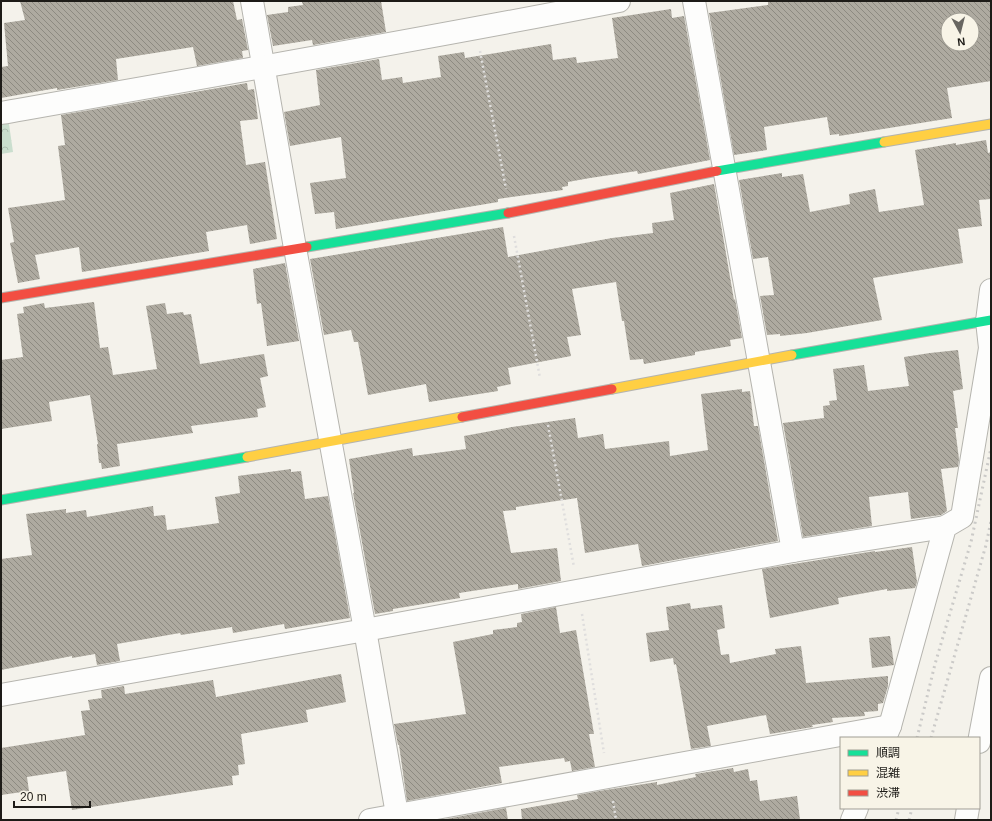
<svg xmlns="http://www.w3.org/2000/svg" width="992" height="821" viewBox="0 0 992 821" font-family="Helvetica,'Noto Sans JP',sans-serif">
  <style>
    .forest { fill: url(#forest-crowns) }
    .building { fill: url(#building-back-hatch); fill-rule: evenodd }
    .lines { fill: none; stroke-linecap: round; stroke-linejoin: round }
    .street-casing { stroke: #b5b4ae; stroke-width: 24 }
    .fast-casing { stroke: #b5b4ae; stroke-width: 11 }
    .slow-casing { stroke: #b5b4ae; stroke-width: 11 }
    .jam-casing { stroke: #b5b4ae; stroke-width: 11 }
    .path { stroke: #dfdedd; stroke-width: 2.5; stroke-dasharray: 2 3; stroke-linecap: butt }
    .street { stroke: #fdfdfc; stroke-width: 22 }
    .fast { stroke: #16e098; stroke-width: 9 }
    .slow { stroke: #ffcf43; stroke-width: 9 }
    .jam { stroke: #f24e42; stroke-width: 9 }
    .rail { stroke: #cbcac8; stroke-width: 3; stroke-dasharray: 2 4; stroke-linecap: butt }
  </style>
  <defs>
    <pattern id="forest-crowns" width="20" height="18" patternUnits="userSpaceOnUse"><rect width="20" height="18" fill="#cadece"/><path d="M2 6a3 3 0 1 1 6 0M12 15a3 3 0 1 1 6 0" fill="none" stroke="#adbeb0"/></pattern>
    <pattern id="building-back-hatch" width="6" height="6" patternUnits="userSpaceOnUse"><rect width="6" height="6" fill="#aeaaa0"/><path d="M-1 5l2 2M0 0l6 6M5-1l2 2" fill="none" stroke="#8d8a81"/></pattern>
  </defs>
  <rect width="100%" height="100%" fill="#f4f2eb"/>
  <path class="forest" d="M8 117 13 152 1 154V118Z"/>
  <g class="building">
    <path d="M20 1H233L237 20 242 19 248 50 242 51 243 58 197 66 193 47 116 59 118 80 57 90V88L1 98V67L8 66 4 23 25 20Z"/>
    <path d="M318 1H381L386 32 313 45 312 40 273 46 267 15 288 12V7L303 5 302 2Z"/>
    <path d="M768 1H991V81L947 88 952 118 839 136V134L830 135 827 117 764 127 767 150 734 155 709 13 768 5ZM948 20H972V44H948Z"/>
    <path d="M671 9 672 18 684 16 710 160 638 174 637 171 590 178 568 182V186L562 187 563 190 498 199V202L336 229 334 212 315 214 310 183 346 178 341 137 290 146 284 112 320 105 316 70 379 59 382 80 402 77 403 83 441 77 438 56 464 52 465 58 551 44 553 60 576 57 577 63 618 58 612 18Z"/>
    <path d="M247 83 248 90 254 89 258 119 240 121 246 165 265 162 277 239 250 244 247 225 206 232 209 251 82 272 79 247 35 255 40 279 18 283 10 243 14 242 8 208 65 200 58 146 65 145 61 115Z"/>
    <path d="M986 140 988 153 991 152V199L979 200 982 226 958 229 963 263 873 278 882 320 807 333 780 336V334L767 335 760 296 774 295 768 257 753 259 739 180 782 173V177L803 174 810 212 850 204 849 194 875 189 879 212 924 205 915 150 956 143V145Z"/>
    <path d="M714 184 734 300 735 299 742 338 730 340 731 346 695 352V355L644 364 643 359 630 360 624 321H622L616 282 572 289 581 335 567 337 571 356 508 368 511 384 497 387 498 391 429 402 426 384 368 395 358 342H354L351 330 324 335 310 259 503 227 508 257 612 238 653 233 652 223 674 220 670 193Z"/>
    <path d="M285 263 299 341 267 346 261 303 257 304 253 269Z"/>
    <path d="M94 302 100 348 108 347 113 375 157 369 146 306 165 303 167 314 183 312 184 315 191 314 200 364 264 354 268 376 260 378 266 407 257 409 258 417 191 426 193 433 117 444 120 466 102 469 101 463H99L97 444H98L90 395 49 402 52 421 1 429V360L23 357 17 314 24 313 23 307 44 303 45 308Z"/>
    <path d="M958 350 963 389 953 391 958 428H955L959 459 958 467 941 469 947 511 941 515 911 519 908 492 869 497 872 526 803 537 783 423 824 418 823 406 830 405 829 401 837 400 833 369 864 365 868 391 909 386 904 357 930 353Z"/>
    <path d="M742 389V392L750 391 754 426H758L778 541 642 566 638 544 585 553 577 498 516 507V510L503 511 511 553 557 548 561 581 518 589V584L459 593 460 598 393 609V611L375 614 353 493H354L349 459 412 448 413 456 466 449 464 436 512 427 575 418 578 438 603 434 605 449 669 441 670 456 708 450 701 394Z"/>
    <path d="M291 469V472L301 471 305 499 328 496 350 618 285 629 284 624 233 633 232 627 181 635 180 633 117 644 120 661 97 665 95 654 72 658V656L1 670V559L32 555 26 514 66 509V513L86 510 87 517 153 506 154 516 165 515 167 530 219 523 215 497 240 493 238 476Z"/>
    <path d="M912 547 917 582 915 588 887 591V589L838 598 839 604 770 618 762 569 875 551V552Z"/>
    <path d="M690 603 691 609 722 605 725 628 717 630 721 655 729 654 730 663 776 654 775 649 801 646 806 683 888 676V686L883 703 878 704V711L864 712 865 716 832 718 833 722 812 725 813 727 770 734 766 715 707 726 711 746 691 749 676 664 674 665 673 658 650 662 646 633 669 630 666 607Z"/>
    <path d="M556 607 560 633 576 630 594 734H589L595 767 572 771 570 761 565 762 564 758 499 767 502 783 407 801 399 745H398L394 724 466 714 453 642 493 634V630L517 627V623L522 622 521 614Z"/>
    <path d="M890 636 894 665 872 668 869 638Z"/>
    <path d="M341 674 346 702 306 710 308 722 241 734 245 764 238 765 239 775 232 776 233 785 72 810 66 771 27 777 29 791 1 795V748L85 735 81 711 90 710 88 700 102 698 101 690 124 686 125 694 213 680 216 697Z"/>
    <path d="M733 768 734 772 748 769 750 781 757 780 760 801 797 796 800 820H522L521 809 578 799 577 795 599 791 657 782V785L696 777 695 774Z"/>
    <path d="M506 808 508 820H440Z"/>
  </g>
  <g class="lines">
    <g class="street-casing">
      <g id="street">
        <path d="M252 1 295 248 365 630 398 820"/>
        <path d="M694 1 793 551"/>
        <path d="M1 113C207 77 414 41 619 1"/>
        <path d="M1 695 365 630 793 551 945 527"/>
        <path d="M885 738 890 726 945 527 962 517 990 348 987 321 991 290"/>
        <path d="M979 742 991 678"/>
        <path d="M370 820 890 726"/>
        <path d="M852 820 857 808"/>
        <path d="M966 820 968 808"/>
      </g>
    </g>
    <g class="fast-casing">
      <g id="fast">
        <path d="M717 171 884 142"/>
        <path d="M307 247 508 213"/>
        <path d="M792 355 991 320"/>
        <path d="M1 500 247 457"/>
      </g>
    </g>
    <g class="slow-casing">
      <g id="slow">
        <path d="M884 142 991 124"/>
        <path d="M612 389 792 355"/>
        <path d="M247 457 462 417"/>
      </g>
    </g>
    <g class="jam-casing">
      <g id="jam">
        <path d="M508 213 717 171"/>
        <path d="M1 298 307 247"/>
        <path d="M462 417 612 389"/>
      </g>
    </g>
    <g class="path">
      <path d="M480 51 506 189"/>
      <path d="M514 236 540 378"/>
      <path d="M548 425 574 567"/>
      <path d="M582 614 604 753"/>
      <path d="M613 801 616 820"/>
    </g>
    <use href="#street" class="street"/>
    <use href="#fast" class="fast"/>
    <use href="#slow" class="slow"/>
    <use href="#jam" class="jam"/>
    <g class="rail">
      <path d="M917 738 935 664 971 542 991 448"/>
      <path d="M931 738 986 545 991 521"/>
      <path d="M896 820 899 808"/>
      <path d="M909 820 912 808"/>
    </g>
  </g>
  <rect width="992" height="821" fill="none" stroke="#1d1b17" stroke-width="4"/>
  <rect x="840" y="737" width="140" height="72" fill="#f8f4e7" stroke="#a09d94"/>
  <rect x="848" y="750" width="20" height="6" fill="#16e098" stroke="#a09d94"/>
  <text x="876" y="757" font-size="12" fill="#1d1b17">順調</text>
  <rect x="848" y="770" width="20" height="6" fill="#ffcf43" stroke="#a09d94"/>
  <text x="876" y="777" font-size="12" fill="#1d1b17">混雑</text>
  <rect x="848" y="790" width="20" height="6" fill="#f24e42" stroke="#a09d94"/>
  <text x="876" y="797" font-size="12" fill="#1d1b17">渋滞</text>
  <g transform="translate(960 32) rotate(173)"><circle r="19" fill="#f8f4e7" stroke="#a09d94"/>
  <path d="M0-3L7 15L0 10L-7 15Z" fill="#686661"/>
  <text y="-6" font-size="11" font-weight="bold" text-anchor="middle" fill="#1d1b17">N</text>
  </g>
  <path d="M14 801v6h76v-6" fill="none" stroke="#1d1b17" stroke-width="2"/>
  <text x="20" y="801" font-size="12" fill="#1d1b17" stroke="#f8f4e7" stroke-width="3" paint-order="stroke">20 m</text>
</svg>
